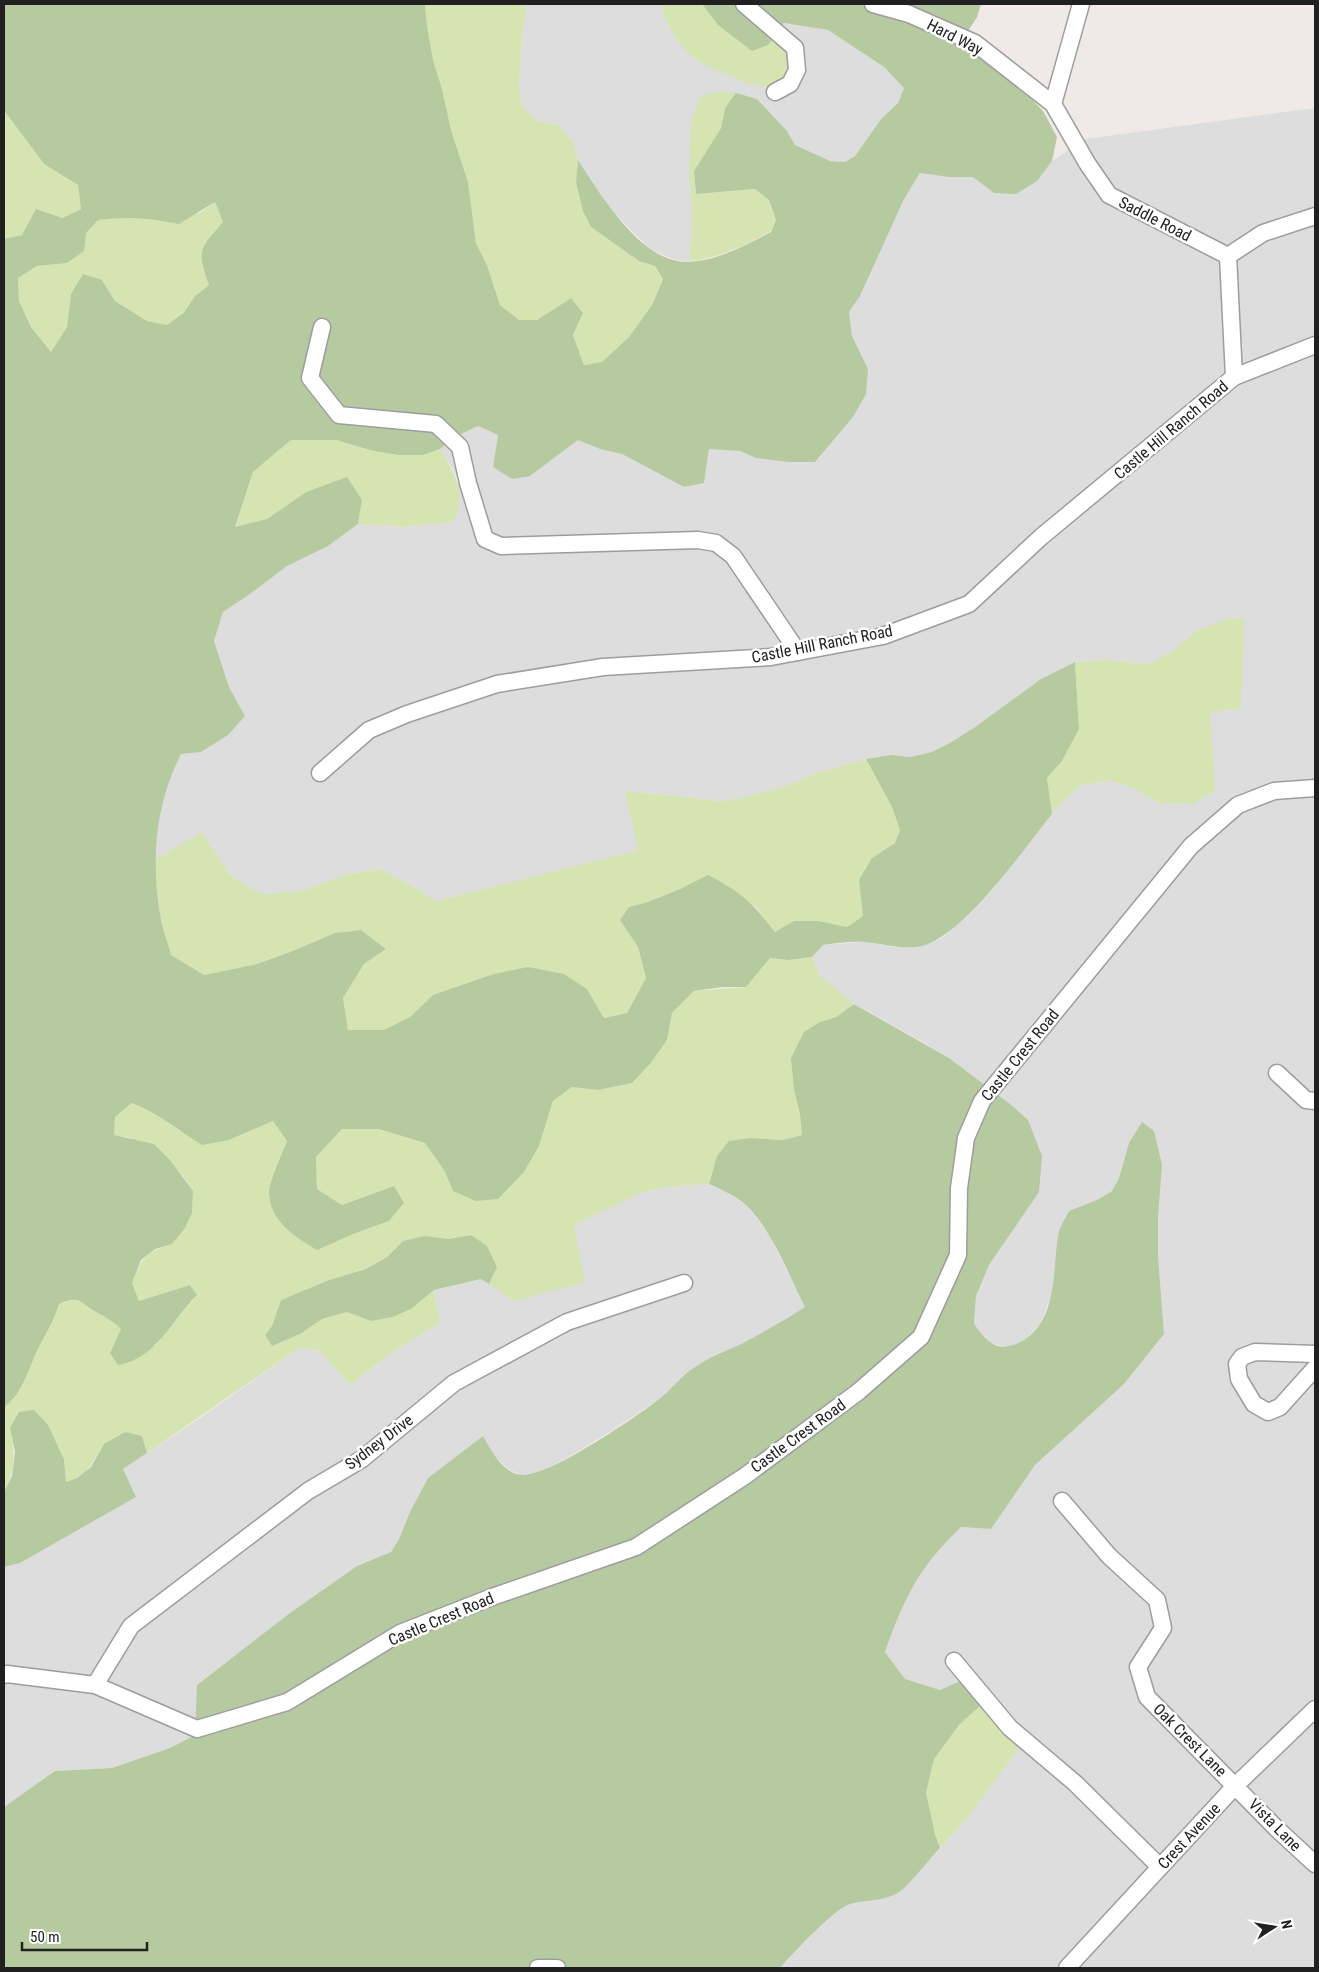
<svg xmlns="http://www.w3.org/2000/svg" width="1319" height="1972" viewBox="0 0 1319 1972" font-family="'Roboto Condensed',sans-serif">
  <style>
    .residential { fill: #ddd }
    .grass { fill: #d6e4b2 }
    .forest { fill: #b6caa0; fill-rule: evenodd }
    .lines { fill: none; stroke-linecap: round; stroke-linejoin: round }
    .minor-casing { stroke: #9d9d9d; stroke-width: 19 }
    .minor { stroke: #fff; stroke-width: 16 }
    .labels { text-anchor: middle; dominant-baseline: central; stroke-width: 5; stroke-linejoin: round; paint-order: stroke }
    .street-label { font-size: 16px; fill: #202020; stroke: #fff }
  </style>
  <rect width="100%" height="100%" fill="#efeae7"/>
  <g class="residential">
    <path d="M527 4H665L662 10 774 38 784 23 828 30 884 67 904 87 898 103 881 119 855 156 846 162 830 161 795 145 787 131 757 99 692 117V227L689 261H678L650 249 613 212 578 160 574 144 560 126 536 120 522 106 519 85 523 25Z"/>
    <path d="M1315 108V1968H780L793 1952 834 1913 848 1904 874 1900 899 1893 964 1822 967 1678 940 1690 905 1679 885 1652 898 1614 915 1581 940 1547 961 1527 991 1529 1035 1465 1124 1384 1164 1334 1158 1255V1216L1129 1143 1119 1178 1112 1191 1097 1200 1068 1212 1058 1234 1052 1293 1041 1323 1026 1339 1008 1347 989 1343 974 1324 976 1296 989 1265 1003 1245 971 1075 949 1058 921 1041 846 999 820 976 812 957 823 945 865 942 893 947 921 946 942 938 992 890 1061 803 1081 785 1111 781 1133 788 1159 803 1192 804 1196 631 1172 652 1149 664 1107 660 1075 662 1041 679 975 727 950 743 932 752 910 757 891 755 866 759 817 773 785 786 747 797 720 801 625 791 639 850 436 901 416 888 380 869 348 874 301 891 261 894 231 876 202 832 154 860 159 816 170 775 181 754 201 752 245 716 229 687 214 641 223 612 250 594 287 566 328 546 358 524 404 527 453 522 458 478 440 449 457 436 478 426 498 435 493 467 530 476 578 440 600 449 622 454 684 487 704 483 709 449 740 451 756 458 788 462H815L853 417 868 369 852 336 849 312 860 296 904 199 920 173 949 177H974L994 193 1052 161 1085 139Z"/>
    <path d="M709 1184 729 1193 750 1209 769 1235 806 1307 769 1330 695 1367 658 1400 611 1431 565 1459 537 1473 520 1475 507 1468 495 1456 483 1436 428 1478 410 1512 399 1539 391 1552 357 1566 290 1613 198 1684 195 1735 170 1748 112 1768 55 1771 4 1807V1567L20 1563 136 1497 123 1469 200 1418 299 1348 320 1351 350 1385 391 1353 440 1323 434 1290 481 1279 584 1282 574 1225 641 1193 665 1187Z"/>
  </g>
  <g class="grass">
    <path d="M425 4H527L523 25 519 85 522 106 536 120 560 126 574 144 578 160 576 182 591 227 639 261 655 266 663 279 652 305 629 337 602 362 584 365 573 335 583 313 571 298 537 320 519 321 500 305 487 265 476 243 468 182 451 130 442 89 433 60 427 26Z"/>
    <path d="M665 4H702L718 25 774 38 789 50C791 73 780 91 753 85 745 83 736 78 728 75 714 69 699 63 688 53 675 41 669 26 662 10Z"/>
    <path d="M715 92 736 93 725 108 721 128 694 171 696 194 755 189 769 200 776 220 771 231C745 245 718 259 689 261L692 227V204L689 179 690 144 692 117 701 96Z"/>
    <path d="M4 112 6 113 44 164 78 185 81 209 22 235 4 239Z"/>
    <path d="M215 202 223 222C199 250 195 249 209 285L195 296 184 311 167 325 147 321 115 301 102 280 71 294 67 327 51 352 31 327 19 301 18 278 37 266 67 263 86 233 98 220 126 217 152 219 200 213Z"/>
    <path d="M291 440H336L370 450 423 455 440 449C455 475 468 492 453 522L404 527 358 524 362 500 306 492 267 519 235 528 253 472Z"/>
    <path d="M1230 618 1244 619 1241 708 1210 712 1215 791 1192 804 1159 803 1133 788 1111 781 1081 785 1061 803 1052 814 1047 778 1062 761 1079 729 1075 662 1107 660 1149 664 1172 652 1196 631Z"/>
    <path d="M866 759 892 807 900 830 895 843 872 858 863 916 847 927 818 921 775 932 756 907 708 876 680 889 648 902 629 907 620 920 638 947 646 978 627 1013 604 1018 587 989 564 974 452 990 433 995 410 1017 384 1030 348 1031 343 998 364 964 386 949 361 930 335 933 290 952 257 964 204 975 171 955 160 916 154 860 202 832 231 876 261 894 301 891 348 874 380 869 416 888 436 901 638 850 625 791 720 801 747 797 785 786 817 773Z"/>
    <path d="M812 957 820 976 854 1004 836 1017 820 1022 800 1114 802 1135 783 1140 751 1138 717 1156 709 1184 665 1187 641 1193 574 1225 585 1282 515 1301 489 1284 497 1266 471 1235 449 1239 424 1236 403 1241 387 1257 366 1269 329 1280 281 1300 272 1326 265 1335 272 1346 300 1334 322 1319 347 1312 371 1321 411 1309 434 1290 440 1323 391 1353 350 1385 320 1351 299 1348 147 1453 142 1436 104 1444C93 1462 88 1475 66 1482L64 1459 48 1425 10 1428C15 1454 16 1468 4 1492V1405L6 1406C23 1393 28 1372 36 1353 44 1336 54 1323 59 1304 83 1294 80 1303 98 1313 107 1318 114 1322 122 1329L110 1353 155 1346 197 1295 190 1285 139 1301 132 1283C142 1258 145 1252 172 1244L192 1213 193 1191 183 1176 131 1138 114 1135 115 1117 133 1103 151 1110 179 1131 229 1140 273 1121 287 1141 269 1191 353 1234 389 1221 394 1186 342 1205 317 1189 316 1157 342 1129H379L425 1143 444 1170 453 1191 524 1172 539 1146 553 1101 572 1087 598 1090 632 1083 650 1064 667 1040 672 1013 694 991 746 987 770 958 789 960Z"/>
    <path d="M985 1701 1020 1747 964 1822 940 1848 935 1834 926 1793 934 1759 959 1725Z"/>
  </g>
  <g class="forest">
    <path d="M4 4H425L427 26 433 60 442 89 451 130 468 182 476 243 487 265 500 305 519 320H537L571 298 583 313 573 335 584 365 602 362 629 337 652 305 663 279 655 266 639 261 591 227 583 211 576 182 578 160C600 193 635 253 677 261 685 263 697 261 704 260 723 257 754 241 771 232L776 220 769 200 755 189 696 194 694 171 721 128 725 108 736 93 757 99 787 131 795 145 830 161 845 162 855 156 881 119 898 103 904 88 884 67 828 30 784 23 768 45 752 51 718 25 702 4H885L910 7 914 4H981L977 17 961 42 1026 93 1043 111 1057 137 1052 161 1037 181 1016 194 994 193 973 177H949L920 173 904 199 860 296 849 312 852 336 868 369 866 394 853 417 815 462H788L756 458 740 451 709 449 704 483 684 487 622 454 600 449 578 440 530 476 512 479 493 467 498 435 478 426 457 436 440 449 423 455H398L370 450 336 440H291L253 472 235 527 267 519 306 492 347 477 362 500 358 524 328 546 287 566 250 594 223 612 214 641 229 687 245 716 228 735 201 752 181 754C155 805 151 859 160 914 162 928 168 942 171 955L204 975 257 964 290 952 335 933 361 930 386 949 364 964 343 998 348 1030H384L410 1017 433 995 494 974 528 967 564 974 587 989 604 1018 627 1013 646 978 638 947 620 920 629 907 648 902 680 889 708 875C741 892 752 902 775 932L794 921H818L847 927 863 916 859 880 872 858 895 843 900 830 892 807 866 759 891 755 910 757 932 752 950 743 975 727 1041 679 1075 662 1079 729 1062 761 1047 778 1052 814C1024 849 964 935 922 946 903 950 884 944 865 942 851 941 837 943 823 945L812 957 789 960 770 958 746 987H722L694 991 672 1013 667 1040 650 1064 632 1083 598 1090 572 1087 553 1101 539 1146 524 1172 498 1199 476 1201 453 1191 444 1170 425 1143 379 1129H342L316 1157 317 1189 342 1205 394 1186 404 1203 389 1221 353 1234 317 1250C295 1237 270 1221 269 1193 269 1182 283 1152 287 1141L273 1121 229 1140 202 1145C179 1131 158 1113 132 1103L115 1117 114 1135 154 1144 170 1160 193 1191 192 1213 185 1228 172 1244 155 1249 141 1260 132 1283 139 1301 190 1285 197 1295C172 1320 156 1359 118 1365L110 1353 121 1329C114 1322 107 1318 98 1313 80 1304 82 1294 59 1304 54 1322 44 1336 36 1353 28 1372 22 1393 6 1406L4 1405V239L22 235 36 209 62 218 81 209 78 185 44 164 6 113 4 112ZM215 202 223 222C199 250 196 249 209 285L195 296 184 312 167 325 147 321 115 301 102 280 83 274 71 294 67 327 51 352 31 327 19 301 18 278 37 266 67 263 84 251 86 233 98 220C130 216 148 218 179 224Z"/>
    <path d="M854 1004 949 1058 1010 1104 1028 1120 1042 1156 1039 1192 989 1265 976 1296 974 1324C987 1341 995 1353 1018 1343 1058 1325 1052 1273 1058 1236 1059 1228 1065 1219 1069 1211L1097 1200 1112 1191 1119 1178 1129 1143 1142 1122 1154 1131 1162 1165 1158 1216V1255L1164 1334 1124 1384 1035 1465 991 1529 961 1527C919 1567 904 1598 885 1652L905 1679 940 1690 967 1678 985 1701 959 1725 934 1759 926 1793 935 1834 940 1848C931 1857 907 1888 898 1893 884 1901 865 1900 850 1904 835 1908 791 1955 780 1968H4V1807L55 1771 112 1768 170 1748 195 1735 197 1685 290 1613 357 1566 391 1552 399 1539 410 1512 428 1478 483 1436C491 1450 503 1474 522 1475 550 1476 633 1419 658 1400 671 1390 681 1376 695 1367 709 1357 727 1351 743 1343 764 1332 785 1320 805 1307 789 1275 775 1238 751 1210 740 1198 723 1190 709 1184L717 1156 729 1141 751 1138 783 1140 802 1135 800 1114 794 1089 791 1058 804 1032 820 1022 836 1017Z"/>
    <path d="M471 1235 487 1246 497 1267 489 1284 481 1279 434 1290 411 1309 392 1317 371 1321 347 1312 322 1319 300 1334 272 1346 265 1335 272 1326 281 1300 329 1280 366 1269 387 1257 403 1241 424 1236 449 1239Z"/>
    <path d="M34 1410 48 1425 64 1459 66 1482 77 1478 91 1467 104 1444 125 1432 142 1436 147 1453 123 1469 136 1497 20 1563 4 1567V1492L12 1476 15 1452 10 1428 19 1412Z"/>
  </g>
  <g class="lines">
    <g class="minor-casing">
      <g id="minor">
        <path d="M744 4 795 48 797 70 790 84 775 92"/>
        <path d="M873 4 909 14 975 43 1053 104"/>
        <path d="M1081 4 1053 104 1087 163 1109 195 1228 256 1234 377"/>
        <path d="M1228 256 1263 233 1315 216"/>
        <path d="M322 327 310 378 339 415 436 424 460 447 468 483 485 539 501 546 698 540 716 543 733 556 798 652"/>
        <path d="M320 773 369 730 407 714 497 684 603 667 771 657 883 636 969 604 1041 537 1234 377 1315 345"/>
        <path d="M1277 1073 1306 1100 1315 1101"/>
        <path d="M1315 1354 1255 1352 1242 1357 1237 1364 1239 1379 1254 1404 1268 1412 1280 1407 1315 1368"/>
        <path d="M1062 1501 1109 1556 1157 1600 1163 1628 1138 1667 1147 1697 1276 1828 1315 1864"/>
        <path d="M954 1661 1010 1728 1075 1783 1160 1867"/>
        <path d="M4 1675 7 1674 95 1685 197 1729 287 1702 400 1633 492 1597 636 1547 745 1476 858 1392 921 1337 958 1255 959 1188 966 1138 982 1101 1191 846 1238 805 1274 791 1315 788"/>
        <path d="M95 1685 131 1626 308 1491 362 1459 454 1383 567 1322 684 1283"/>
        <path d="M538 1968H557"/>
        <path d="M1067 1968 1236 1785 1315 1709"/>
      </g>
    </g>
    <use href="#minor" class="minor"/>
  </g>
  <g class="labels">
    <g class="street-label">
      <text transform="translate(955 37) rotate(27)">Hard Way</text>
      <text transform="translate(1155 219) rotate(27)">Saddle Road</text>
      <text transform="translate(1171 430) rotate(-40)">Castle Hill Ranch Road</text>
      <text transform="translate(822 644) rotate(-11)">Castle Hill Ranch Road</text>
      <text transform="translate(1020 1055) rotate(-51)">Castle Crest Road</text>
      <text transform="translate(798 1436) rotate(-36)">Castle Crest Road</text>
      <text transform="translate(379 1442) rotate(-37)">Sydney Drive</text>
      <text transform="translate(441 1619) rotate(-23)">Castle Crest Road</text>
      <text transform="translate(1190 1740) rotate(45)">Oak Crest Lane</text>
      <text transform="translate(1275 1825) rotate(45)">Vista Lane</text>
      <text transform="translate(1189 1836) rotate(-47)">Crest Avenue</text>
    </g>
  </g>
  <rect width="1319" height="1972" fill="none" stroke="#202020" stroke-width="10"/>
  <g transform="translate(1274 1927) rotate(78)" stroke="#ffffff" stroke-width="4" paint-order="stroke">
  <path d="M0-4L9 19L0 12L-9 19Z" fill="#202020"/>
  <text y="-8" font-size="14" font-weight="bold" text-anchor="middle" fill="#202020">N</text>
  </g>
  <path d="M22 1942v8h125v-8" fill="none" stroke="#202020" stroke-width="2.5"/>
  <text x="30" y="1942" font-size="15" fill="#202020" stroke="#ffffff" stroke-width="4" paint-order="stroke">50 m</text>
</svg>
